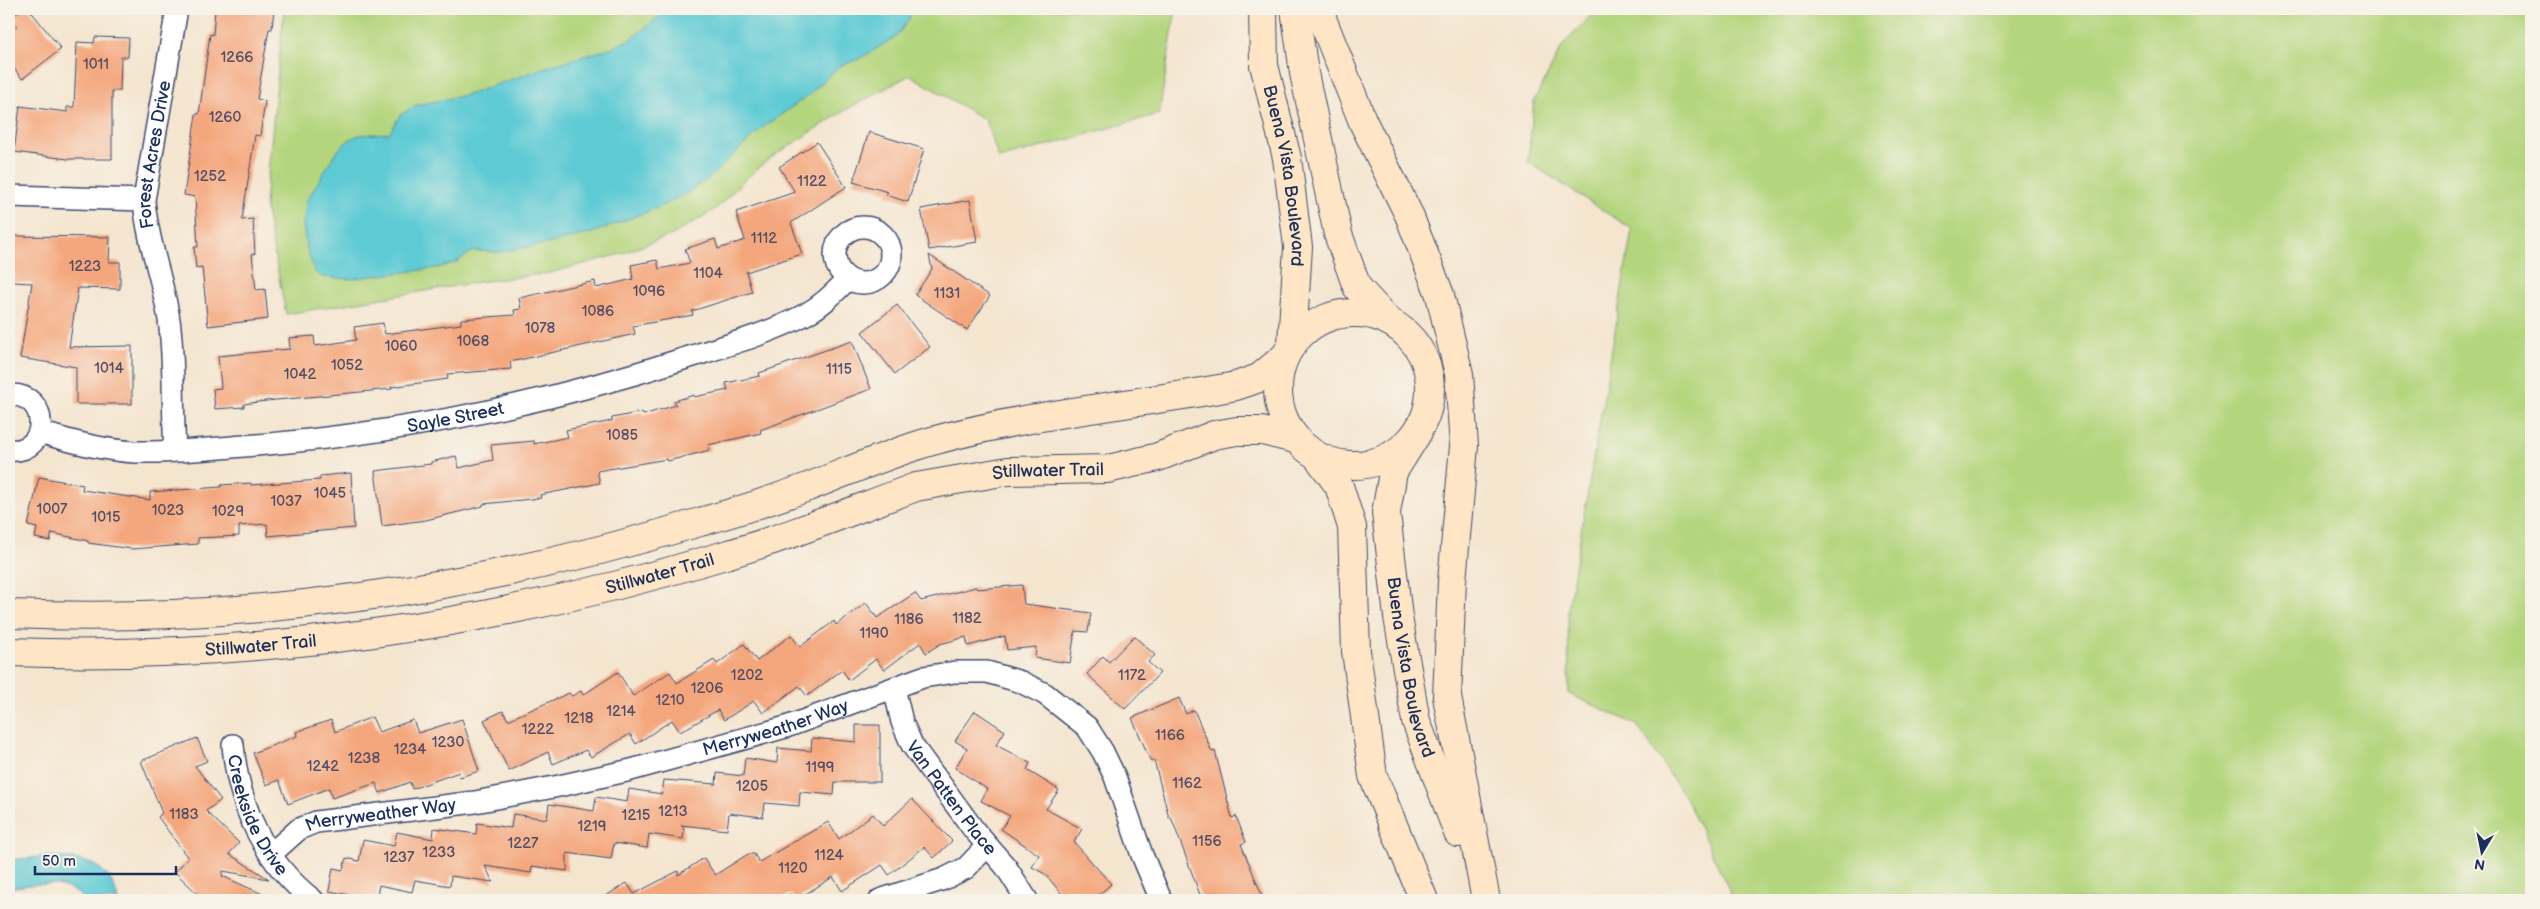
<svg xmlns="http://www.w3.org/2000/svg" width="2540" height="909" viewBox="0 0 2540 909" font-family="'Balsamiq Sans',sans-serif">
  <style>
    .green { fill: #b3d57d; stroke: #67826e }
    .water { fill: #5dcad4; stroke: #3c7c99 }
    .building { fill: #f4a67c }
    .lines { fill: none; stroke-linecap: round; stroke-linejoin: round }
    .street-casing { stroke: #3c4a6f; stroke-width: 24 }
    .secondary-casing { stroke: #3c4a6f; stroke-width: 30 }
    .street { stroke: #fff; stroke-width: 21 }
    .secondary { stroke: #fde5c5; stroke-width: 28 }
    .labels { text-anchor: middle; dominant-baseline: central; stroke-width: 4; stroke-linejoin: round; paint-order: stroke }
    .number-label { font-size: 15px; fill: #514d66 }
    .street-label { font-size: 18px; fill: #1b2f5e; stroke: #f7f3e8 }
  </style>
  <rect width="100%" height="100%" fill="#f7f3e8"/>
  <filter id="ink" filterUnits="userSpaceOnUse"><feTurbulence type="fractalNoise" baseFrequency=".02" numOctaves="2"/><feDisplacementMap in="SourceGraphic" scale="10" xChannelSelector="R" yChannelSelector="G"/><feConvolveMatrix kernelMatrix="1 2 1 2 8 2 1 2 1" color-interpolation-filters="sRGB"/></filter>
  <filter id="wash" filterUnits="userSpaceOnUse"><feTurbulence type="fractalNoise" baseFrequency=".0096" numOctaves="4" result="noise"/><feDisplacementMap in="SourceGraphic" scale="20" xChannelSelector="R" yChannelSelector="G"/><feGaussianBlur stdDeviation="1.12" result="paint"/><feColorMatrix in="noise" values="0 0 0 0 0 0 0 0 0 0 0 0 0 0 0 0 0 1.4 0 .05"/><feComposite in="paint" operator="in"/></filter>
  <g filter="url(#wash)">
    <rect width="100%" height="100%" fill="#f4e5cf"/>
    <g class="green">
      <path d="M284 9H1176L1159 114 999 159 985 120 910 75 844 111 772 157 743 181 717 208 674 234 621 254 550 273 479 282 286 314 265 205Z"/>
      <path d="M1597 9H2531V900H1734L1686 799 1637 725 1569 694 1568 610 1632 229 1528 162 1534 101 1563 45Z"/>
    </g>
    <g class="water">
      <path d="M669 9H911L909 19 896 37 859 59 839 66 809 95 762 128 708 179 684 195 657 208 592 233 546 244 499 252 473 251 455 263 437 268 349 279 322 277 315 272 306 247 303 224 306 202 336 152 350 139 359 135 389 133 401 114 417 105 470 94 543 68 611 48 631 39Z"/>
      <path d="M49 856C83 859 111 862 118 900H85C65 878 36 884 9 888V860Z"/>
    </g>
    <g id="blocks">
      <g class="building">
        <path d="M22 9H29L61 49 22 79 9 62V32L17 26 11 18Z"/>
        <path d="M215 9H274L272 29H269L257 99 265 101 260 136 255 135 242 220 253 219 255 254H252L256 290 265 289 268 319 208 326 202 267 196 268 194 247H198L195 197 184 195 196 114H199L210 34 213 35Z"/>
        <path d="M95 37 129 38 128 57H121L120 91H112V159H68L14 152 20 106 67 112V107H74L77 42 94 43Z"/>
        <path d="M869 132 924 149 908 202 886 195 888 192 853 182Z"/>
        <path d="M817 142 846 187 791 223 802 254 746 272 752 292 692 311 693 315 633 326 635 334 510 362 511 369 447 374 448 379 391 387 392 389 266 401 244 404V407L215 409 213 389 221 388 218 356 290 349 289 338 314 336 315 346 356 340 354 327 383 323 385 334 461 324V319L515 315 514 310 521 309 519 298 595 281 596 288 633 279 631 265 657 260 659 269 690 263 685 249 715 239 718 249 745 240 736 212 795 192 779 167Z"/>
        <path d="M970 200 977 242 929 250 921 209Z"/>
        <path d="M13 236 110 237 109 262H120V289L78 288 69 347 132 346V404H76V367L20 358 32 283 12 282Z"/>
        <path d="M929 255 990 296 967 330 915 295 932 269Z"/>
        <path d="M897 305 930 347 895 374 862 332Z"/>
        <path d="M852 341 871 389 760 430 761 433 708 445 710 450 668 461 667 459 597 471 600 483 540 495 541 498 483 504V506L426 520 382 526 375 471 431 464V462L456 456 459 468 493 460 491 445 534 441V444L568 437 566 430 612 421V418L642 412 643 415 676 405 674 401 694 395V397L728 390 726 383 760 376 759 373Z"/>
        <path d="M351 473 354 528 268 536 267 524 239 526V536L198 538V544L132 549 88 543V541L52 533 50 541 35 538 37 528 28 526 39 477 83 485 82 490 150 500V492L221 487V485L251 483V485L320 480V476Z"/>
        <path d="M1022 585 1024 604 1091 613 1088 632 1075 631 1070 663 1035 658 1036 647 1007 650 1005 636 968 646 966 637 940 644 926 653 920 643 884 670 876 659 849 680 842 670 807 696 799 686 763 713 754 701 724 720 718 710 680 732 672 720 636 744 630 734 591 757 586 750 553 764 548 752 509 771 484 720 503 711 508 720 569 693 572 696 581 691 583 695 618 672 633 696 670 672 677 683 714 660 717 664 744 644 757 661 791 635 800 647 834 621 836 625 866 603 877 618 915 593 921 601 976 587 977 589Z"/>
        <path d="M1134 636 1155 655 1148 662 1160 673 1125 709 1087 674 1103 656 1109 662Z"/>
        <path d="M1179 698 1186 714 1194 710 1212 752 1215 751 1232 818 1236 816 1246 842 1241 844 1264 900H1202L1171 817 1169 818 1154 760 1151 762 1132 718Z"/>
        <path d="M975 711 1005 731 996 745 1030 763 1027 770 1059 790 1046 809 1082 829 1074 842 1111 884 1093 900H1067L1045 874 1032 867 1039 855 1001 829 1010 816 981 801 987 789 955 768 967 748 955 741Z"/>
        <path d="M372 717 379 732 413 720 418 733 462 719 479 771 460 777 459 772 412 789 410 782 380 793 376 783 332 798 329 788 288 804 279 780 266 785 253 753 297 736 296 732 331 720 335 732Z"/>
        <path d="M856 725H880V782H835L834 795 800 792 799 806 765 803 763 817 729 813 727 830 681 825 684 829 683 839 649 834 647 848 614 843 611 859 567 853V871L532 866 531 873 485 866 493 882 451 876 450 886 415 880 412 892 379 885 376 900 329 891 333 868 343 870 346 858 359 861 363 840 394 846 397 832 433 839 434 828 476 834 477 823 511 828 513 814 547 819 549 804 594 811 596 797 627 802 629 789 662 794 664 780 716 784 717 773 743 776 745 758 777 763 778 748 811 751 812 738 856 742Z"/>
        <path d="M197 738 207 761 195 766 221 800 206 811 239 843 229 854 269 879 223 871 222 876 276 900H204L175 872 188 858 158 817 162 813 141 761Z"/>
        <path d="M912 799 952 841 934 858 924 847 889 875 882 865 842 891 833 877 796 900 790 894 780 900H599L627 883 634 894 678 871V875L704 858 715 875 748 854H754L759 862 828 822 839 839 873 814 883 826Z"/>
      </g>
    </g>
  </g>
  <g filter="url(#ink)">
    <use href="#blocks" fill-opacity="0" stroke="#3c4a6f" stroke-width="1"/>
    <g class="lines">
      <g class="street-casing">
        <g id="street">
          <path d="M9 196 144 200"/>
          <circle cx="863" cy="255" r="28"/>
          <path d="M9 395C51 392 50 455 9 450"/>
          <path id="s1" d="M40 432C71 442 102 450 135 452 171 453 208 449 244 446 393 435 541 405 683 359 724 346 769 334 806 314 823 305 835 292 848 279"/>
          <path id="s2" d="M175 450C172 407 175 362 169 320 163 279 147 241 144 200L177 9"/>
          <path id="s3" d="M894 688 902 722 912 745 974 830 1006 867 1027 900"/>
          <path id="s4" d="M233 745C238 805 264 862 313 900"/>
          <path id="s5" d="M271 854 299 829 316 822 475 802 559 786 631 770 786 727 923 677 955 672H987L1021 682 1045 694 1087 727 1103 752 1115 777 1142 855 1161 900"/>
          <path d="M880 900 944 879 966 868 987 846"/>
        </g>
      </g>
      <g class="secondary-casing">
        <g id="secondary">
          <path id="s6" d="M1263 9 1264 65 1287 158 1298 247 1292 343"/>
          <path d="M1295 9 1304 73 1338 234 1357 287 1388 321"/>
          <path d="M1321 9 1323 21 1363 122 1409 215 1440 295 1459 374 1464 446 1452 581 1447 697 1486 900"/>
          <circle cx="1354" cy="389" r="76"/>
          <path id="s7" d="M1418 432 1393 472 1386 513 1398 617 1416 721 1458 833"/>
          <path d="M1317 456 1339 486 1352 527 1356 651 1373 776 1424 900"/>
          <path d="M9 614C242 624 477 590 700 522 736 512 772 500 808 487 849 471 890 453 932 441 1032 413 1135 405 1236 386L1259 378 1283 358"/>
          <path id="s8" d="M9 652C250 661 492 626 722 556 788 537 851 511 916 487L1008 471 1108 469 1158 457 1214 435 1237 431H1262L1295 439"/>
        </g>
      </g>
      <use href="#street" class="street"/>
      <use href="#secondary" class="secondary"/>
    </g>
  </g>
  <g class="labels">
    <g class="number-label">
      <text x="237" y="57">1266</text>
      <text x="96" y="64">1011</text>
      <text x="225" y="117">1260</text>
      <text x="210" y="176">1252</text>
      <text x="812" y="181">1122</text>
      <text x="764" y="238">1112</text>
      <text x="85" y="266">1223</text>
      <text x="708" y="273">1104</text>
      <text x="649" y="291">1096</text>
      <text x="947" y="293">1131</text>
      <text x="598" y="311">1086</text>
      <text x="540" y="328">1078</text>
      <text x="473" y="341">1068</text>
      <text x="401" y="346">1060</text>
      <text x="347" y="365">1052</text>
      <text x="109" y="368">1014</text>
      <text x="839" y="369">1115</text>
      <text x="300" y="374">1042</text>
      <text x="622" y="435">1085</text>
      <text x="330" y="493">1045</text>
      <text x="286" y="501">1037</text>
      <text x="52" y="509">1007</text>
      <text x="168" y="510">1023</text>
      <text x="228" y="511">1029</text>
      <text x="106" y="517">1015</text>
      <text x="967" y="618">1182</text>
      <text x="909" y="619">1186</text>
      <text x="874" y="633">1190</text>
      <text x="747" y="675">1202</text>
      <text x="1132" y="675">1172</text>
      <text x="707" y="688">1206</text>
      <text x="670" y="700">1210</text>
      <text x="621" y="711">1214</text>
      <text x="579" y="718">1218</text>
      <text x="538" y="729">1222</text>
      <text x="1170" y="735">1166</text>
      <text x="448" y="742">1230</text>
      <text x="410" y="749">1234</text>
      <text x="364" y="758">1238</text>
      <text x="323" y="766">1242</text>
      <text x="820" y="767">1199</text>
      <text x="1187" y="783">1162</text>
      <text x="752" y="786">1205</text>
      <text x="673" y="811">1213</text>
      <text x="184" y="814">1183</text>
      <text x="636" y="815">1215</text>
      <text x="592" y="826">1219</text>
      <text x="1207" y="841">1156</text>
      <text x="523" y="843">1227</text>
      <text x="439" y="852">1233</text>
      <text x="829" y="855">1124</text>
      <text x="399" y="857">1237</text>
      <text x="793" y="868">1120</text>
    </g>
    <g class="street-label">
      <text stroke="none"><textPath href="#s2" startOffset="299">Forest Acres Drive</textPath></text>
      <text stroke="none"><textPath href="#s6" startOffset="169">Buena Vista Boulevard</textPath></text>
      <text stroke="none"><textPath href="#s1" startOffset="420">Sayle Street</textPath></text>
      <text stroke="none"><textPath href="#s8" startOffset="1062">Stillwater Trail</textPath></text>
      <text stroke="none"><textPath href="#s8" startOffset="658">Stillwater Trail</textPath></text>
      <text stroke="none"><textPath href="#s8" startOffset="252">Stillwater Trail</textPath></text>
      <text stroke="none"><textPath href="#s7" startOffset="245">Buena Vista Boulevard</textPath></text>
      <text stroke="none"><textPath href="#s5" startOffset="526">Merryweather Way</textPath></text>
      <text stroke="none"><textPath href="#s3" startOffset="126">Van Patten Place</textPath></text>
      <text stroke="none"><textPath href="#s4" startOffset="75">Creekside Drive</textPath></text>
      <text stroke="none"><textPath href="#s5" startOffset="121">Merryweather Way</textPath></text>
    </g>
  </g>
  <rect width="2540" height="909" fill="none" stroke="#f7f3e8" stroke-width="30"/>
  <g transform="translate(2482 852) rotate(190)" stroke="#f7f3e8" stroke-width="4" paint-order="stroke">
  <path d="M0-4L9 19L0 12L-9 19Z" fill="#1b2f5e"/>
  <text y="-8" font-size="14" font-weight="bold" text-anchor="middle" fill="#1b2f5e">N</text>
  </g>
  <path d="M35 866v8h141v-8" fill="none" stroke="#1b2f5e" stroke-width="2.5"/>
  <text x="42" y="866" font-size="15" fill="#1b2f5e" stroke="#f7f3e8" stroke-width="4" paint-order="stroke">50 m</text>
</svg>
